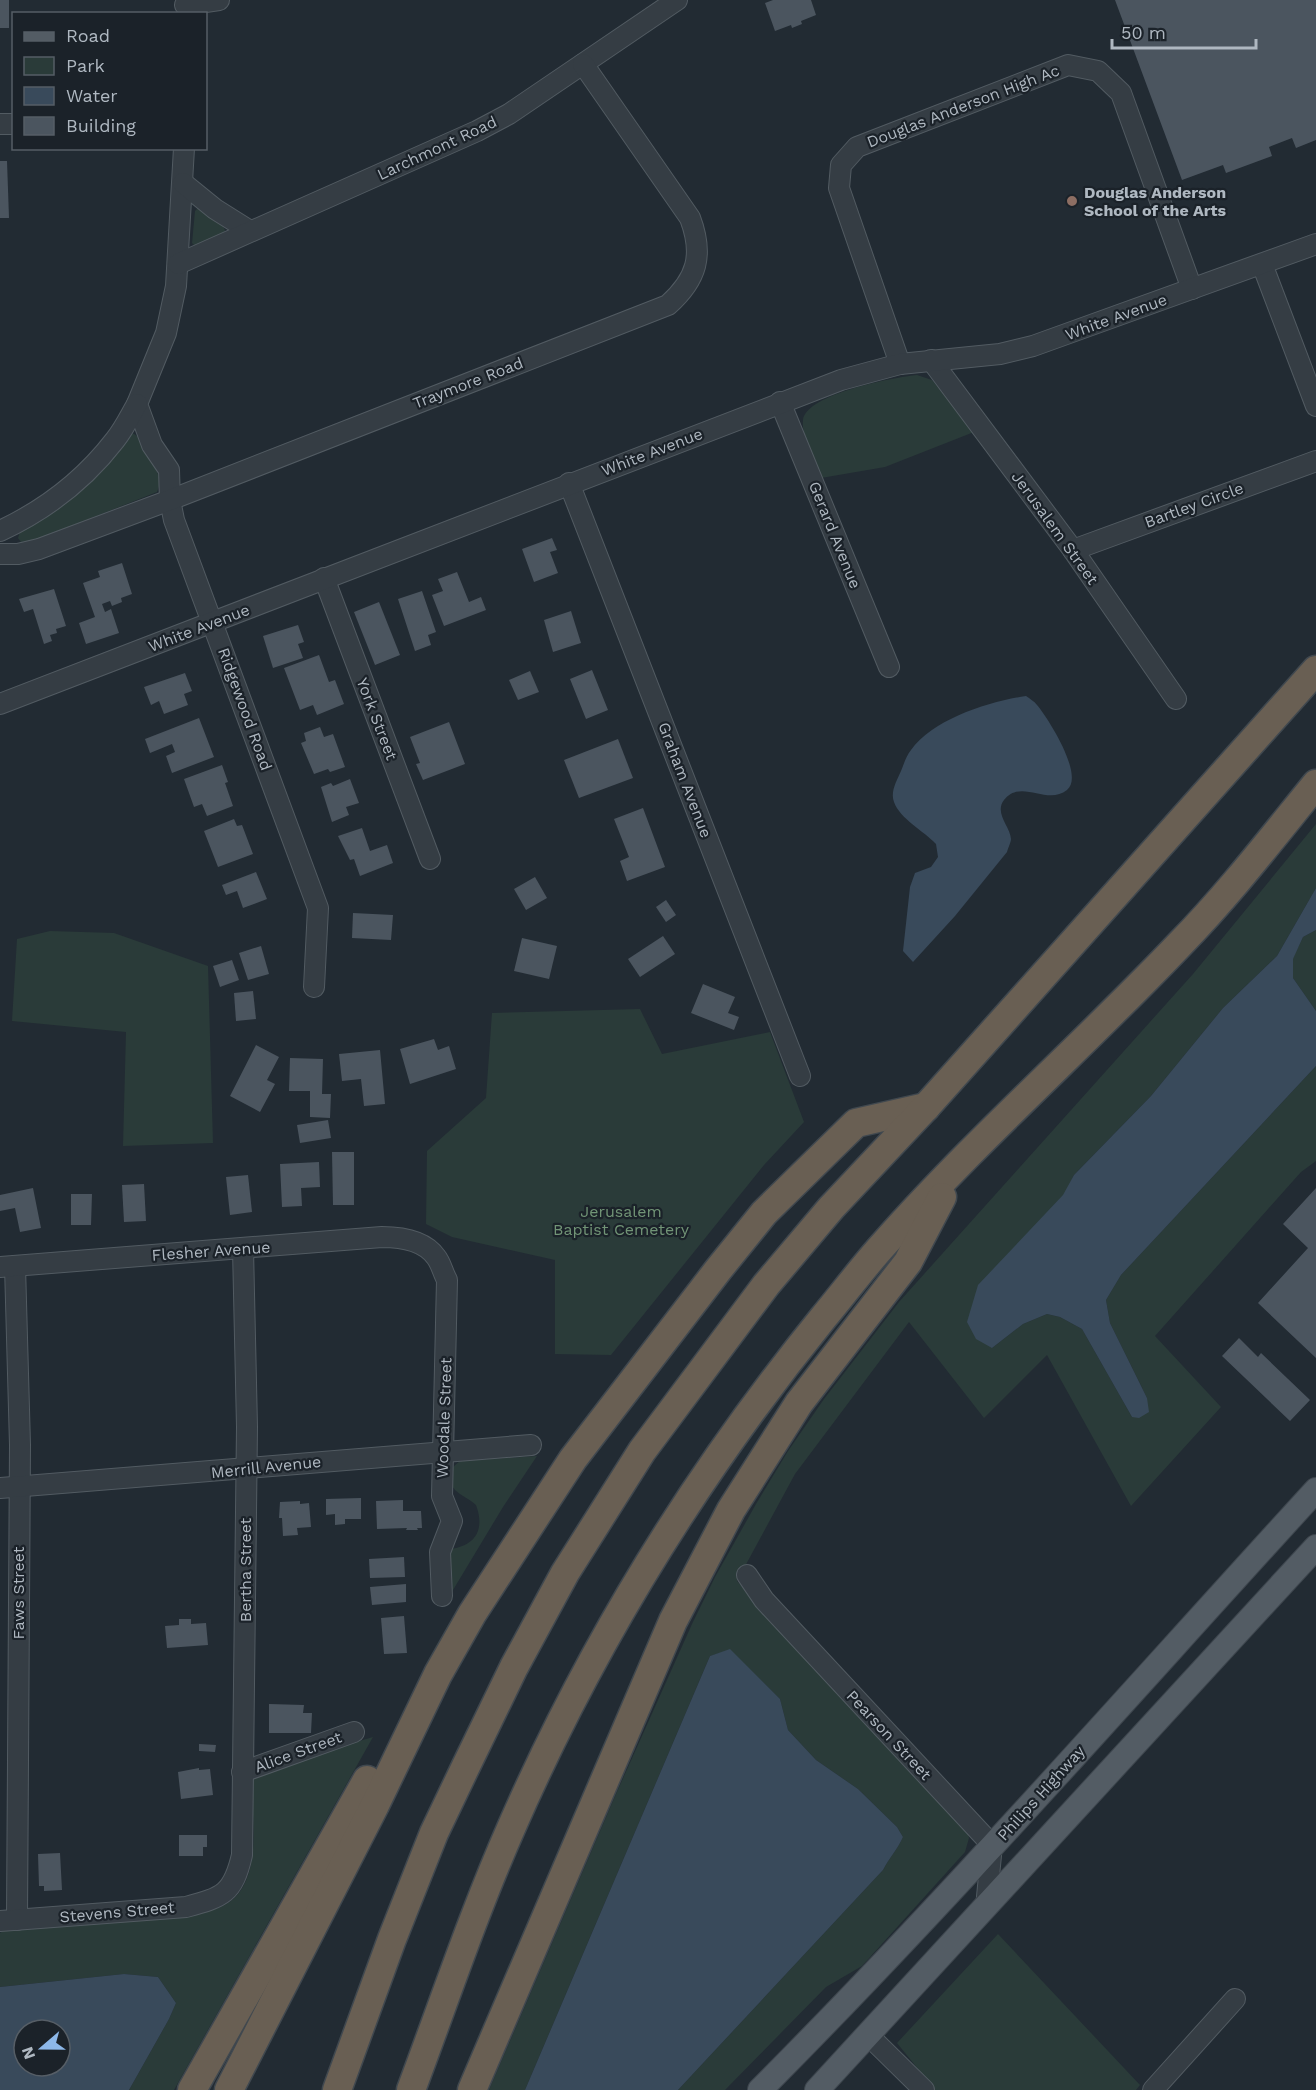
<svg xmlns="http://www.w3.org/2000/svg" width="1316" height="2090" viewBox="0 0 1316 2090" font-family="'Work Sans',sans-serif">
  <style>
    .green { fill: #2a3b39 }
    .water { fill: #394a5b; fill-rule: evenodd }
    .building { fill: #4b555f }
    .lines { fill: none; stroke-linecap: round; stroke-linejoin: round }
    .minor-casing { stroke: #525b62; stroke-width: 22 }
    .major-casing { stroke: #3e464e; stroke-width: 26 }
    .highway-casing { stroke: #40484f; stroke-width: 31 }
    .minor { stroke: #353d44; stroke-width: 20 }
    .major { stroke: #535c64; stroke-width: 24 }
    .highway { stroke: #695f53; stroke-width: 28 }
    .education-dot { fill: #8d6e63; stroke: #1b2229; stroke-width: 2 }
    .labels { text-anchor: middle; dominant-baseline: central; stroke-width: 4.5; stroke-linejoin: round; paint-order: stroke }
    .street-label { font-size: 16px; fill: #afb8c1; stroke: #1b2229 }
    .poi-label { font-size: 16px; font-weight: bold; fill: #afb8c1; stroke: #1b2229; text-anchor: start }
    .park-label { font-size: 16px; fill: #719476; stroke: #1b2229 }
  </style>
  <rect width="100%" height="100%" fill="#222b33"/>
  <g class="green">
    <path d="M198 208 222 224 225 230 223 236 195 246 192 243 195 211Z"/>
    <path d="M917 375 932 380 974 432 885 467 821 478C815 463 801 435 803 420 806 394 895 377 917 375Z"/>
    <path d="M132 433C146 438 155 468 161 481L157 492 33 541 21 542 18 538 20 532 75 496Z"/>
    <path d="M1316 824V888L1277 956 1223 1008 1151 1096 1074 1175 992 1348 1023 1324 1047 1314 1060 1317 1082 1329 1132 1417 1147 1398 1110 1323 1106 1300 1121 1275 1316 1066V1161L1301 1172 1155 1336 1221 1407 1131 1506 1047 1355 984 1418 909 1322 795 1474 737 1581 967 1830 969 1838 965 1852 862 1966 826 1987 725 2090H678L883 1870C889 1858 898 1849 903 1837L897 1827 858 1789 816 1760 788 1730 780 1699 730 1650 710 1656 525 2090H489L616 1794 692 1624 715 1577 756 1504 788 1451 824 1399 899 1302 1193 974Z"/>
    <path d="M1316 930V1011L1293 978V958L1303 937Z"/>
    <path d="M50 931 114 933 208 966 213 1143 123 1146 126 1032 12 1021 17 939Z"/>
    <path d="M640 1009 662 1054 770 1032 804 1122 764 1165 611 1355 555 1354V1260L452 1237 426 1224 427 1151 486 1098 492 1013Z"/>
    <path d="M537 1456 503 1507 450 1595V1549C476 1546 485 1529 476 1505 470 1499 461 1496 455 1490 446 1480 450 1466 461 1461Z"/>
    <path d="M373 1737 174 2090H129L169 2019 176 2003 158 1977 124 1974 0 1987V1933L3 1931 187 1914C199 1913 212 1911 223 1906 265 1886 253 1812 249 1774Z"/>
    <path d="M998 1934 1140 2085 1136 2090H935L931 2085 897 2043Z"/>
  </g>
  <g class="water">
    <path d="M1026 696C1030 699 1034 701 1037 705 1048 718 1085 776 1067 790 1047 806 1021 778 1004 800 994 813 1010 826 1011 839 1011 842 1008 848 1007 852L955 916 913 962 903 951 910 887 915 873 931 867 938 857 936 844C924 831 900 819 894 802 890 792 897 780 901 771 904 764 906 756 911 750 933 719 990 701 1026 696Z"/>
    <path d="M1316 888V930L1303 937 1293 959V978L1316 1011V1066L1121 1275 1106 1300 1110 1323 1147 1398 1149 1412 1139 1418 1132 1417 1082 1329 1060 1317 1047 1314 1023 1324 992 1348 976 1339 967 1322 978 1285 1063 1195 1074 1175 1151 1096 1223 1008 1277 956Z"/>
    <path d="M730 1649 780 1699 788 1730 816 1760 858 1789 897 1827 903 1837C898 1849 889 1858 883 1870L678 2090H525L710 1656Z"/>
    <path d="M124 1974 158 1977 176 2003 169 2019 129 2090H0V1987ZM24 2030H60V2066H24Z"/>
  </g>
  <g class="building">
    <rect x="0" y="0" width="9" height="28"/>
    <path d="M773 0H811L816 15 801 21 802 24 792 28 791 25 775 31 765 3Z"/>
    <path d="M1115 0H1316V140L1296 148 1292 138 1269 147 1272 156 1226 173 1223 165 1182 180Z"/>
    <path d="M0 161H7L9 218H0Z"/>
    <path d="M552 538 557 550 550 552 558 573 534 582 522 549Z"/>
    <path d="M122 563 132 594 121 598 122 602 112 606 110 601 102 604 105 612 111 609 119 633 86 644 79 623 95 617 83 583 100 577 98 571Z"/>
    <path d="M457 572 469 602 481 597 486 610 444 626 432 595 443 591 438 579Z"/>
    <path d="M54 589 66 626 56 629 57 633 50 635 52 641 44 644 33 609 24 612 19 599Z"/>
    <path d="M422 591 436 632 428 635 431 645 415 651 398 599Z"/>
    <path d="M379 602 400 655 375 665 354 612Z"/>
    <path d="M571 611 581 643 553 652 544 620Z"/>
    <path d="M298 625 304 642 298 644 303 658 273 668 263 636Z"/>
    <path d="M319 655 329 682 335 680 344 704 317 715 313 705 300 710 284 668Z"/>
    <path d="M592 670 608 710 586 719 570 679Z"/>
    <path d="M530 671 539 692 518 700 509 680Z"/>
    <path d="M185 673 192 691 184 694 188 705 164 714 159 701 151 705 144 687Z"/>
    <path d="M199 718 214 757 172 773 166 756 175 752 172 744 150 753 145 739Z"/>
    <path d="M449 722 465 764 423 780 416 764 420 763 410 737Z"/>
    <path d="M320 727 324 737 333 734 345 767 330 772 328 769 314 774 301 743 306 741 304 733Z"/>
    <path d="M618 739 633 778 579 798 564 760Z"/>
    <path d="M222 765 228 782 225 783 233 806 207 816 202 804 194 807 184 779Z"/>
    <path d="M350 779 359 803 346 807 349 815 332 822 321 787 331 783 333 786Z"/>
    <path d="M643 808 665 867 627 881 620 861 629 857 614 819Z"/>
    <path d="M234 819 237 826 242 825 253 854 218 867 204 831Z"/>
    <path d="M362 828 370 851 387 845 393 863 360 876 354 859 350 860 338 836Z"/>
    <path d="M256 872 267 899 243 908 237 891 226 895 222 885Z"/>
    <path d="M535 877 547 898 526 910 514 889Z"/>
    <path d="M666 900 676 915 666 922 656 907Z"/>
    <path d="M353 913 393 915 391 940 352 938Z"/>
    <path d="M663 936 675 954 640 977 628 959Z"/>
    <path d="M522 938 557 946 549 979 514 971Z"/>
    <path d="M261 946 269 974 248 980 239 953Z"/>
    <path d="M232 960 239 980 220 987 213 966Z"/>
    <path d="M703 984 735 997 728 1013 739 1017 734 1030 691 1013Z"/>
    <path d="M253 991 256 1019 236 1021 234 993Z"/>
    <path d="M434 1039 438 1050 449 1046 456 1069 410 1084 400 1049Z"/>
    <path d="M256 1045 279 1057 267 1080 275 1084 260 1112 230 1096Z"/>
    <path d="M380 1050 385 1104 364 1106 361 1079 342 1081 339 1054Z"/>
    <path d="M290 1058 323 1059 322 1094H331L330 1118 310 1117V1091H289Z"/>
    <path d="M328 1120 331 1138 300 1143 297 1125Z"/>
    <path d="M332 1152H354V1205H333Z"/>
    <path d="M319 1162 320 1187 301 1188 302 1206 282 1207 280 1164Z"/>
    <path d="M248 1175 252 1212 230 1215 226 1177Z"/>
    <path d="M144 1184 146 1221 124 1222 122 1185Z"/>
    <path d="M33 1188 41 1228 20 1232 15 1208 0 1211V1195Z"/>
    <path d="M1316 1188V1358L1258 1303 1308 1248 1283 1224Z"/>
    <path d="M71 1194H92L91 1225H71Z"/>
    <path d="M1239 1338 1258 1357 1261 1353 1310 1400 1290 1421 1222 1356Z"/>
    <path d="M361 1498V1519H345V1524L335 1525V1514L326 1515V1499Z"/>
    <path d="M403 1500V1511H421L422 1528H417L418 1530H406L407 1528 377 1529 376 1501Z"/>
    <path d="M300 1501V1504L309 1503 311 1527 297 1528 298 1535 283 1536 282 1518H279L280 1502Z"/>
    <path d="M404 1557 405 1577 370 1578 369 1559Z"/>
    <path d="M406 1584V1602L372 1605 370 1587Z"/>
    <path d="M404 1616 407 1653 384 1654 381 1618Z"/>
    <path d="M179 1619H191V1624L206 1623 208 1645 167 1648 165 1626 179 1625Z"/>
    <path d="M269 1704 304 1705 303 1713H312L311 1733H269Z"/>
    <path d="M199 1744 216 1745 215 1752 199 1751Z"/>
    <path d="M199 1768V1770L210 1769 213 1795 181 1799 178 1772Z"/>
    <path d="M179 1835H207V1847H203V1856H179Z"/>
    <path d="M60 1853 62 1890 44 1891V1886H39L38 1854Z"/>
  </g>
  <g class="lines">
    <g class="minor-casing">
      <g id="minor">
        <path d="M185 5 219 0"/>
        <path d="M0 124H14"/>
        <path d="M184 148 176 286 166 333 137 404 152 445 169 470 170 500 174 520 318 908 314 987"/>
        <path d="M183 183 215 209 250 231"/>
        <path d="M178 264 477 131 509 114 677 0"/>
        <path d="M1262 264 1316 406"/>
        <path d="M931 360 1073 550 1176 699"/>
        <path d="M900 364 839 188 841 165 857 147 1068 65 1098 71 1121 93 1192 289"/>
        <path d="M780 402 889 667"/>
        <path d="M569 483 800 1076"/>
        <path d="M0 531C45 510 85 479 115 440 124 429 130 416 137 404"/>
        <path d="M1073 550 1316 461"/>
        <path d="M0 554H18L39 549 170 500 668 305C697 279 704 255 690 218L583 64"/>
        <path d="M324 578 430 859"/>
        <path d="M0 704 841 380 900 364 1000 354 1033 346 1316 244"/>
        <path d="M15 1266 20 1445 17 1920"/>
        <path d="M0 1267 382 1237C401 1237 424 1240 436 1257 441 1263 443 1273 447 1280L442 1496 452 1521 440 1552 442 1596"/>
        <path d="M0 1488C177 1475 354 1461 531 1445"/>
        <path d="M747 1575 764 1600 992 1845 986 1907"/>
        <path d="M242 1772 354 1732"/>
        <path d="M0 1921 186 1907C223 1897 233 1894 242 1855L247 1427 243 1249"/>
        <path d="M868 2035 924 2090"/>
        <path d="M1153 2090 1235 1999"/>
      </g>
    </g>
    <g class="major-casing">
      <g id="major">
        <path d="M760 2090C952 1897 1132 1691 1316 1490"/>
        <path d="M817 2090 1316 1547"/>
      </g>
    </g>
    <g class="highway-casing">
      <g id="highway">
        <path d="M192 2090 367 1780"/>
        <path d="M229 2090 375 1805 438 1674 472 1614 573 1459 718 1270 764 1213 856 1123 926 1107"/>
        <path d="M337 2090 392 1939 434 1833 466 1766 514 1667 565 1573 642 1451 766 1285 831 1208 926 1107 1316 670"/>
        <path d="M411 2090C444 2002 474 1912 512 1826 592 1643 698 1472 823 1318 844 1293 863 1267 885 1243 978 1138 1084 1045 1180 944 1229 894 1272 838 1316 784"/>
        <path d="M472 2090 673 1621 731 1510 799 1403 908 1262 942 1197"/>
      </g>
    </g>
    <use href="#minor" class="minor"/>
    <use href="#major" class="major"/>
    <use href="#highway" class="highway"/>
  </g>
  <circle class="education-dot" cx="1072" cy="201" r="6"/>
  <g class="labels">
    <g class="street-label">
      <text transform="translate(963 106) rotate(-21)">Douglas Anderson High Ac</text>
      <text transform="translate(437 148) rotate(-25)">Larchmont Road</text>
      <text transform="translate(1116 317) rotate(-20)">White Avenue</text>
      <text transform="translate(468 383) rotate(-21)">Traymore Road</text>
      <text transform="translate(652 452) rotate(-21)">White Avenue</text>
      <text transform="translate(1194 505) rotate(-20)">Bartley Circle</text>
      <text transform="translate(1055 528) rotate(54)">Jerusalem Street</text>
      <text transform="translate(835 535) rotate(68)">Gerard Avenue</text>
      <text transform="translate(199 628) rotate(-21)">White Avenue</text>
      <text transform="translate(245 709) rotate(70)">Ridgewood Road</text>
      <text transform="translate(377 719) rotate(69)">York Street</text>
      <text transform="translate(685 780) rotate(69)">Graham Avenue</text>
      <text transform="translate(211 1251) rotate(-4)">Flesher Avenue</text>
      <text transform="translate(444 1418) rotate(-88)">Woodale Street</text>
      <text transform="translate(266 1467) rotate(-6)">Merrill Avenue</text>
      <text transform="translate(245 1570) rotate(-90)">Bertha Street</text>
      <text transform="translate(18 1593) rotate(-90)">Faws Street</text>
      <text transform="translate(889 1735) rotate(47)">Pearson Street</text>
      <text transform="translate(298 1752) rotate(-20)">Alice Street</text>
      <text transform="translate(1041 1793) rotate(-48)">Philips Highway</text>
      <text transform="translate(117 1912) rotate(-5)">Stevens Street</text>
    </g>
    <g class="poi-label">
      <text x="1084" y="192">Douglas Anderson<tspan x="1084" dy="18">School of the Arts</tspan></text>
    </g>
    <g class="park-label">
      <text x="621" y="1211">Jerusalem<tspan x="621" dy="18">Baptist Cemetery</tspan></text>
    </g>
  </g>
  <rect x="12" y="12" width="195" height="138" fill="#1b2229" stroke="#565e66" stroke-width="1.5"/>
  <rect x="24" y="32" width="30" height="9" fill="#535c64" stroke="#565e66" stroke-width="1.5"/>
  <text x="66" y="42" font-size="18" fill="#afb8c1">Road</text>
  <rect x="24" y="57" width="30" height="18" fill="#2a3b39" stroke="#565e66" stroke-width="1.5"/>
  <text x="66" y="72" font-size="18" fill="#afb8c1">Park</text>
  <rect x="24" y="87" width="30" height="18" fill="#394a5b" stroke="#565e66" stroke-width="1.5"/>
  <text x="66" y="102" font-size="18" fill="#afb8c1">Water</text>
  <rect x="24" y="117" width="30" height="18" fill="#4b555f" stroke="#565e66" stroke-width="1.5"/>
  <text x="66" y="132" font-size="18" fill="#afb8c1">Building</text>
  <g transform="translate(42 2048) rotate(250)"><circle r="28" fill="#1b2229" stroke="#565e66" stroke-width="1.5"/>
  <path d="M0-4.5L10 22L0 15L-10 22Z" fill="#8db8e9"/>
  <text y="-9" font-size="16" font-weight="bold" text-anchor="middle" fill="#afb8c1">N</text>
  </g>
  <path d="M1112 39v9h144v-9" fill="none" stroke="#afb8c1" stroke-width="3"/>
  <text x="1121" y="39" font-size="18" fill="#afb8c1" stroke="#1b2229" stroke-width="4.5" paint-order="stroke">50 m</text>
</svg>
